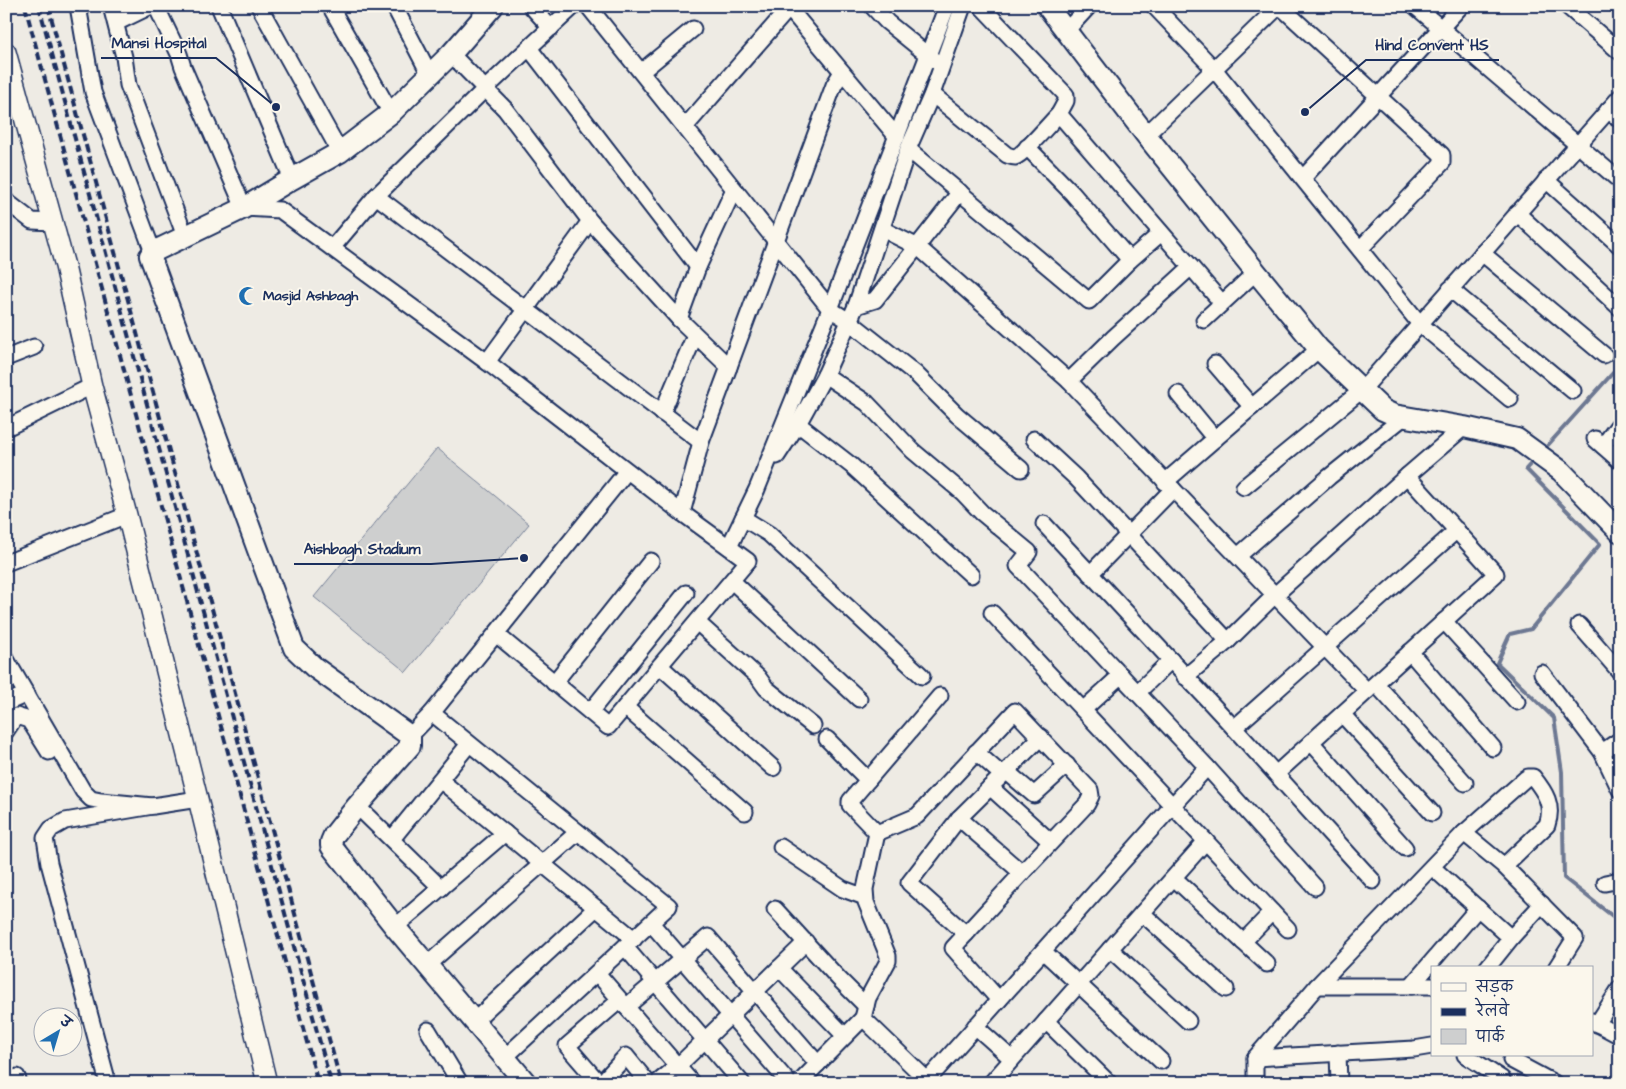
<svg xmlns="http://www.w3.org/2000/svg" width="1626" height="1089" viewBox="0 0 1626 1089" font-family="'Architects Daughter','Playpen Sans Deva',sans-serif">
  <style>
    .green { fill: #cecfcf; stroke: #747f96 }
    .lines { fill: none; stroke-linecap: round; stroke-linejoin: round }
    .stream { stroke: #6d7892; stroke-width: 4 }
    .minor-casing { stroke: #1b2f5e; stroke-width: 19 }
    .tertiary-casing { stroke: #1b2f5e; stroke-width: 22 }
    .secondary-casing { stroke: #1b2f5e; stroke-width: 24 }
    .minor { stroke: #fbf7ec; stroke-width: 15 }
    .tertiary { stroke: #fbf7ec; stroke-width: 19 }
    .secondary { stroke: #fbf7ec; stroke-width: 20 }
    .rail { stroke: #1b2f5e; stroke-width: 4; stroke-dasharray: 8 4; stroke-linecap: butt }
    .labels { text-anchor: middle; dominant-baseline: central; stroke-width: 4; stroke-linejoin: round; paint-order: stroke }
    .poi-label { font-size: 14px; font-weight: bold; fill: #1b2f5e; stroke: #fbf7ec; text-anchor: start }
    .leader { fill: none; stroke: #1b2f5e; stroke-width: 2 }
    .callout-dot { fill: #1b2f5e; stroke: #fbf7ec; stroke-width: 2 }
    .callout-label { font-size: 15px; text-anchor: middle; font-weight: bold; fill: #1b2f5e; stroke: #fbf7ec; stroke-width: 4; stroke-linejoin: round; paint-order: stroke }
  </style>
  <rect width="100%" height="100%" fill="#eeebe4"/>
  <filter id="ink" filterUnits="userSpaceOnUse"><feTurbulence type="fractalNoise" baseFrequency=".02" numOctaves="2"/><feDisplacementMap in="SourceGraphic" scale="10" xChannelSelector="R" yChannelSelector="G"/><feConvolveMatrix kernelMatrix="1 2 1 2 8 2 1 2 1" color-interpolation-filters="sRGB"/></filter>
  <g filter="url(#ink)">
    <path class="green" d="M437 448 529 524 406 672 314 597Z"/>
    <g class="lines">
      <g class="stream">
        <path d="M1548 445 1620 365"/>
        <path d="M1535 459 1526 469 1600 544 1531 629 1510 634 1497 663 1554 718 1562 772 1564 878 1620 922"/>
      </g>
      <g class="minor-casing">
        <g id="minor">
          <path d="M78 6 93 92 153 252"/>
          <path d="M111 6 124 57 128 85 185 236"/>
          <path d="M156 6 179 54 183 67 244 208 280 210 487 362 682 513 748 561 608 727 496 634"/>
          <path d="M219 6 292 179"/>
          <path d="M259 6 340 152"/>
          <path d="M330 6 391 113"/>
          <path d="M394 6 430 75"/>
          <path d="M531 6 551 28"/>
          <path d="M588 6 830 309 849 321 916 374 957 415 1021 469"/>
          <path d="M787 6 897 137"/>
          <path d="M872 6 887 22 935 61"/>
          <path d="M981 6 1066 95V101L1059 114 1191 267 1113 338 1069 381"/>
          <path d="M1154 6 1214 69 1420 324 1510 399"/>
          <path d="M1280 6 1442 155V163L1360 249"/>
          <path d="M1415 6 1620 181"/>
          <path d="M1567 6 1620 52"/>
          <path d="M116 23 151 6"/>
          <path d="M1066 31 1089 6"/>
          <path d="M529 48 698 267"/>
          <path d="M451 54 505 109 590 221 679 319 729 367"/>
          <path d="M641 72 693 29"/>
          <path d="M932 94 1007 155C1010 156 1012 157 1015 157 1023 155 1051 122 1059 114"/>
          <path d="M1608 110 1620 120"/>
          <path d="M685 127 791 6"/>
          <path d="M1146 135 1279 6"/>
          <path d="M1027 147 1072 193 1130 260"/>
          <path d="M908 149 1089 301 1130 260 1161 233"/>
          <path d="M1303 178 1461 6"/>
          <path d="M1546 180 1620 246"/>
          <path d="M376 196 701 442"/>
          <path d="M6 201 32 221 53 222"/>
          <path d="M1517 213 1620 308"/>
          <path d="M882 229 918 247 1069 381 1367 691"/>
          <path d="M332 248 376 196 486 88 574 6"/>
          <path d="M1482 253 1604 355"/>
          <path d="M1191 267 1222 303"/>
          <path d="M1450 289 1573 391"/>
          <path d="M856 306 875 300 960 192"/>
          <path d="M679 319 698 267 734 189"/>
          <path d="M1204 320 1256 272"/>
          <path d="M6 358 34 347"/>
          <path d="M487 362 590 221"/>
          <path d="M1215 364 1252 407"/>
          <path d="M825 375 867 403 913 451 963 493 982 513 1029 552 1018 566 1207 767 1315 887"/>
          <path d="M1178 394 1215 439"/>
          <path d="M662 413 695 335"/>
          <path d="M798 424 852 466 971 575"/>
          <path d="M6 428 92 386"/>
          <path d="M1034 439 1076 478 1228 641"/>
          <path d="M1595 439 1620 461"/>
          <path d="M1603 446 1620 423"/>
          <path d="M777 456 798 424 825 375 856 306 908 149 932 94 963 6"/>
          <path d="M1165 482 1319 349"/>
          <path d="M1244 487 1362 390 1620 97"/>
          <path d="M682 513 701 442 834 85 842 72"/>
          <path d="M743 518 769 534 922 676"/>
          <path d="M1044 524 1234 728 1373 881"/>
          <path d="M729 547 757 489 830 309 947 6"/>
          <path d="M1238 556 1329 477 1404 417"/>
          <path d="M6 563 127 515"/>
          <path d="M1090 574 1173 489"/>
          <path d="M732 581 859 699"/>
          <path d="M992 613 1288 929"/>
          <path d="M1444 621 1517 702"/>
          <path d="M697 622 758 677 766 688 813 726"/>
          <path d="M1579 625 1620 672"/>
          <path d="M1410 652 1493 748"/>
          <path d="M6 659 83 791 91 799 101 801 153 806 198 799"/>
          <path d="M660 666 773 768"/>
          <path d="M1542 673 1602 752 1620 790"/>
          <path d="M1185 677 1228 641 1275 595 1407 476 1464 427"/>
          <path d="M554 683 651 561"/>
          <path d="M1376 684 1465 783"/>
          <path d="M1137 693 1171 660"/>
          <path d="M6 703 27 694"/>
          <path d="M625 707 745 812"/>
          <path d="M1083 710 1121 675"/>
          <path d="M590 712 686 593"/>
          <path d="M432 713 669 906 504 1058"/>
          <path d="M1342 714 1432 813"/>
          <path d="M1234 728 1457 530"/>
          <path d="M6 731 16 716 29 720 49 752"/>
          <path d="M410 736 432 713 627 471"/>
          <path d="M827 739 868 780"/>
          <path d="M1311 742 1405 848"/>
          <path d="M976 752 1002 775"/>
          <path d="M1602 752 1620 740"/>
          <path d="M1006 771 1034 795 1067 765"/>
          <path d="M1276 774 1496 574 1407 476"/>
          <path d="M440 780 634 939"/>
          <path d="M990 787 1051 842"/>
          <path d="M357 806 441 888"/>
          <path d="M959 818 1022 873"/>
          <path d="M877 833 917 816 1015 711 1090 790 1091 796 1087 804 1022 873 953 948 999 1000"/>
          <path d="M1464 833 1504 866 1575 938 1556 968"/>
          <path d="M392 839 469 744"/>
          <path d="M781 847 843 889 865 897"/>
          <path d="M1432 867 1511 938"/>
          <path d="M1174 878 1267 964"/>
          <path d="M1605 883 1620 880"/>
          <path d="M775 909 839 979 866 1006"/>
          <path d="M1142 913 1226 989"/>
          <path d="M651 923 789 1083"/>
          <path d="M395 927 505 833"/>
          <path d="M966 934 909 883 959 818 1041 737"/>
          <path d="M1243 942 1272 912"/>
          <path d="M625 947 742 1083"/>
          <path d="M1110 949 1188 1021"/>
          <path d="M1043 951 1161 1061"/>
          <path d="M427 965 578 832"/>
          <path d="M779 968 845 1036"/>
          <path d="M1487 968 1511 938 1542 904"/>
          <path d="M597 973 692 1083"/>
          <path d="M1317 986H1432"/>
          <path d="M1411 986 1478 908"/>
          <path d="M626 1007 708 937 818 1064"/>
          <path d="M863 1018 868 998 888 961V956L866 902 865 889 877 833 850 805V801L940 696"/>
          <path d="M474 1021 596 908"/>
          <path d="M1046 1021 1109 1083"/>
          <path d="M1592 1021 1620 1036"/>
          <path d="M1597 1024 1620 988"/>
          <path d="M975 1026 1012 1059"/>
          <path d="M428 1030 460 1083"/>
          <path d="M1338 1053 1339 1083"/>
          <path d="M1465 1055 1502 1079"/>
          <path d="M1255 1058 1414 1049 1432 1046"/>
          <path d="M1511 1060 1554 1083"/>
          <path d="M17 1077 19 1083"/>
          <path d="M108 1083 49 863 45 838 51 829 65 821 153 806"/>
          <path d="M599 1083 567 1046 620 1000"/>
          <path d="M601 1083 626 1056 648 1083"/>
          <path d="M657 1083 678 1066 806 942"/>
          <path d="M799 1083 863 1018 927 1080"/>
          <path d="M925 1083 1207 767"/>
          <path d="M991 1083 1206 841"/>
          <path d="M1255 1083V1058L1317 986 1464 833 1525 779 1528 777H1533C1545 792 1554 805 1547 825L1504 866"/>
        </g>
      </g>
      <g class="tertiary-casing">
        <path id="tertiary" d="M6 52 65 266 92 386 127 515 198 799 267 1083"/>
      </g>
      <g class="secondary-casing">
        <g id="secondary">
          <path d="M493 6 451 54 391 113 340 152 292 179 244 208 157 250 150 256 294 648 314 667 410 736V746L357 806 334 835 331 842V846L395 927 526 1083"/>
          <path d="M1047 6 1146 135 1256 272 1319 349 1383 410 1394 415 1464 427 1517 439 1561 471 1620 532"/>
        </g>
      </g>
      <use href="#minor" class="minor"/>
      <use href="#tertiary" class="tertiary"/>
      <use href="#secondary" class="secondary"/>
      <g class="rail">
        <path d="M25 6 318 1083"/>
        <path d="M39 6 331 1083"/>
        <path d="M48 6 341 1083"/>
      </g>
    </g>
  </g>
  <defs>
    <g id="mosque-bare" transform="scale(1.5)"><path d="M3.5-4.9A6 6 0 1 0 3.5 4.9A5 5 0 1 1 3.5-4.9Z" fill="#1f6fb2" stroke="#fbf7ec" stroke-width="2.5" paint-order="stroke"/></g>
  </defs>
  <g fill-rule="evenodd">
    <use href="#mosque-bare" x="248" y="296"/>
  </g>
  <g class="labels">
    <g class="poi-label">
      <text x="263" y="296">Masjid Ashbagh</text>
    </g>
  </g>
  <path class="leader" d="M276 107L216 58H101M1305 112L1366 60H1499M524 558L431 564H294"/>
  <g class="callout-dot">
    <circle cx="276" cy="107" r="5"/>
    <circle cx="1305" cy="112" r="5"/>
    <circle cx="524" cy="558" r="5"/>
  </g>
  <g class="callout-label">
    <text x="159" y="48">Mansi Hospital</text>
    <text x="1432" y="50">Hind Convent HS</text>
    <text x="362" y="554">Aishbagh Stadium</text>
  </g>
  <rect width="1626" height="1089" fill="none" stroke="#fbf7ec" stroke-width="25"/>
  <rect x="12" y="12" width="1601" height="1064" fill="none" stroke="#1b2f5e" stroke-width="2" filter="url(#ink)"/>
  <rect x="1431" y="966" width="162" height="90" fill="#fbf7ec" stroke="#a1a7b3"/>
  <rect x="1441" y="983" width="25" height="8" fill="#fbf7ec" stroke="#a1a7b3"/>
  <text x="1476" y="992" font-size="15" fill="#1b2f5e">सड़क</text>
  <rect x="1441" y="1008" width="25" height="8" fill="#1b2f5e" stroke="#a1a7b3"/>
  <text x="1476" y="1016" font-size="15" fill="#1b2f5e">रेलवे</text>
  <rect x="1441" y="1029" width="25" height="15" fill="#cecfcf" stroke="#a1a7b3"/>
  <text x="1476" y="1042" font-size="15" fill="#1b2f5e">पार्क</text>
  <g transform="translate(58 1032) rotate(38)"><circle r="24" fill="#fbf7ec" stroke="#a1a7b3"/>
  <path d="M0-4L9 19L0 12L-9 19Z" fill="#1f6fb2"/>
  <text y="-8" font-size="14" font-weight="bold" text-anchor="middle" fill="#1b2f5e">उ</text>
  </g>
</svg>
